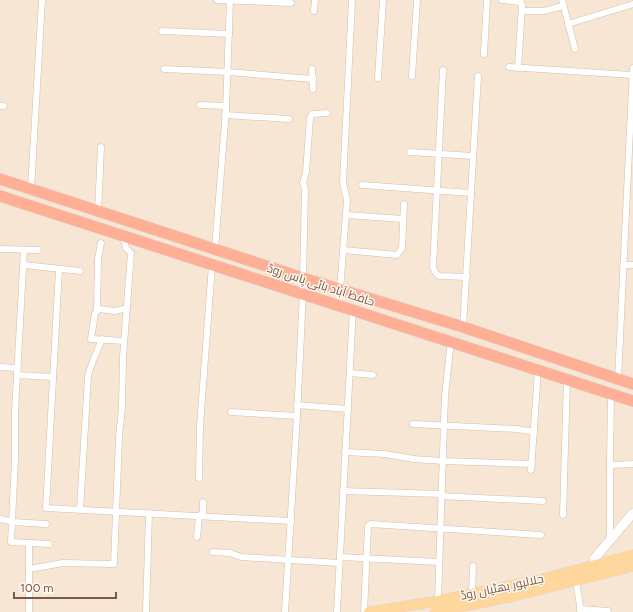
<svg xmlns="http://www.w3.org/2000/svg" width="633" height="612" viewBox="0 0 633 612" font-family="Figtree,Cairo,sans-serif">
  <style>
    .residential { fill: #f7e6d3 }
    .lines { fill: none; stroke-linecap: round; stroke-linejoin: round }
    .street-casing { stroke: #d5bdac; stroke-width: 7 }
    .secondary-casing { stroke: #d8bda9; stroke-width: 10 }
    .primary-casing { stroke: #ddd4cf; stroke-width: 11 }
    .highway-casing { stroke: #ddd4cf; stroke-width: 12 }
    .street { stroke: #fff; stroke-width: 6 }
    .secondary { stroke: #fff; stroke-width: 9 }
    .primary { stroke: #ffd79c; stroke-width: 10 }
    .highway { stroke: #ffaf96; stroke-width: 11 }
    .labels { text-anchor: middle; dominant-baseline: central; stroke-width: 3; stroke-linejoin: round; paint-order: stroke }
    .street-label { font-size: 12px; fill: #7b5847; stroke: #fff8ee }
  </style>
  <rect width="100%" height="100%" fill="#fef4e5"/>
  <rect class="residential" x="0" y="0" width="633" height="612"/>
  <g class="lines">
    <g class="street-casing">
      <g id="street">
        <path d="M217 0 291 3"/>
        <path d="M502 0 521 2 522 6 518 68"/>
        <path d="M562 0 575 49"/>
        <path d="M314 11 315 0"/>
        <path d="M522 11H544L563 6"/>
        <path d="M568 24 633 4"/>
        <path d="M162 31 229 34"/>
        <path d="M484 54 487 0"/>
        <path d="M509 67 632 75"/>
        <path d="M164 69 228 72 313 79"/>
        <path d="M312 69 313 89"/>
        <path d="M443 70 433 267 435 272 439 276 467 277"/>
        <path d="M412 76 417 0"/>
        <path d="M378 78 383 0"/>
        <path d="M200 105 226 106"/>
        <path d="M0 106H4"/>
        <path d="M225 115 289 119"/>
        <path d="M410 152 473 156"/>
        <path d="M362 185 471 193"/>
        <path d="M31 189 42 0"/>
        <path d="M98 211 101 147"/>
        <path d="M347 215 403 219"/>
        <path d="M0 249 38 250"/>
        <path d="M215 249 226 109 230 0"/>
        <path d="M24 250 15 412V459L11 542 49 544"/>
        <path d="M344 250 397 255 402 248 404 204"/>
        <path d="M24 265 80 271"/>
        <path d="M623 265H633"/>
        <path d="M59 269 46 508 291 521"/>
        <path d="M303 278 305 189 303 183 306 172 310 118 312 114 327 113"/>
        <path d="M340 290 347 200 343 183 352 0"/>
        <path d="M97 311 98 259 101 243"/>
        <path d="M463 327 478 76"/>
        <path d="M124 341 91 339 95 313 99 309 115 311 127 308"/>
        <path d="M0 367 18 368"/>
        <path d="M350 373 373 375"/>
        <path d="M17 375 53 377"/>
        <path d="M618 379 633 68"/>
        <path d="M297 405 348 409"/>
        <path d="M231 412 297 416"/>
        <path d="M413 424 517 429 534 432"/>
        <path d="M345 452 385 454 414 459 443 461 532 464"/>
        <path d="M610 465 633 464"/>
        <path d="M531 470 538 370"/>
        <path d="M199 478 200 426 212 265"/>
        <path d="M343 491 441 494"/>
        <path d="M441 496 543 501"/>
        <path d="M80 509 88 377C90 365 97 352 102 339"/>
        <path d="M563 515 567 379"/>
        <path d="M0 519 13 522 46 524"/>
        <path d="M197 537 199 516 203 513V502"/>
        <path d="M610 538V465L611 394"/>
        <path d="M29 543V612"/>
        <path d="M213 552 230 553 241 557 339 563"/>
        <path d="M340 557 439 562"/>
        <path d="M29 569 63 563 114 564 119 437 122 408 123 357 131 253 126 248 123 236"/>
        <path d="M576 581 581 612"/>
        <path d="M472 594 473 566"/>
        <path d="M438 601 445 395 451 341"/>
        <path d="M580 609 608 611"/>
        <path d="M146 612 149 513"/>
        <path d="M285 612 297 416 303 293"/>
        <path d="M337 612 353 309"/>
        <path d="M364 612 368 526 370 524 541 535"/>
      </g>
    </g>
    <g class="secondary-casing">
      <path id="secondary" d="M595 566 594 559 633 513"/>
    </g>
    <g class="primary-casing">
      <g id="primary">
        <path d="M369 612 438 601 535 581 633 555"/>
        <path d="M435 612 510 597 633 566"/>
      </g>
    </g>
    <g class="highway-casing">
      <g id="highway">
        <path d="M0 179 306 279 463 327 633 384"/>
        <path d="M0 196 633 401"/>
      </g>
    </g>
    <use href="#street" class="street"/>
    <use href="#secondary" class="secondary"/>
    <use href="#primary" class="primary"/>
    <use href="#highway" class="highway"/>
  </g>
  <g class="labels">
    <g class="street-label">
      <text transform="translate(321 285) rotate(18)">حافظ آباد بائی پاس روڈ</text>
      <text transform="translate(502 587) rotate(-12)">جلالپور بھٹیاں روڈ</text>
    </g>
  </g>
  <path d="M14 592v6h102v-6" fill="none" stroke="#7b5847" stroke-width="2"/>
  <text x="20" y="592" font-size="12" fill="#7b5847" stroke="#fff8ee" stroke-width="3" paint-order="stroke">100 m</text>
</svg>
